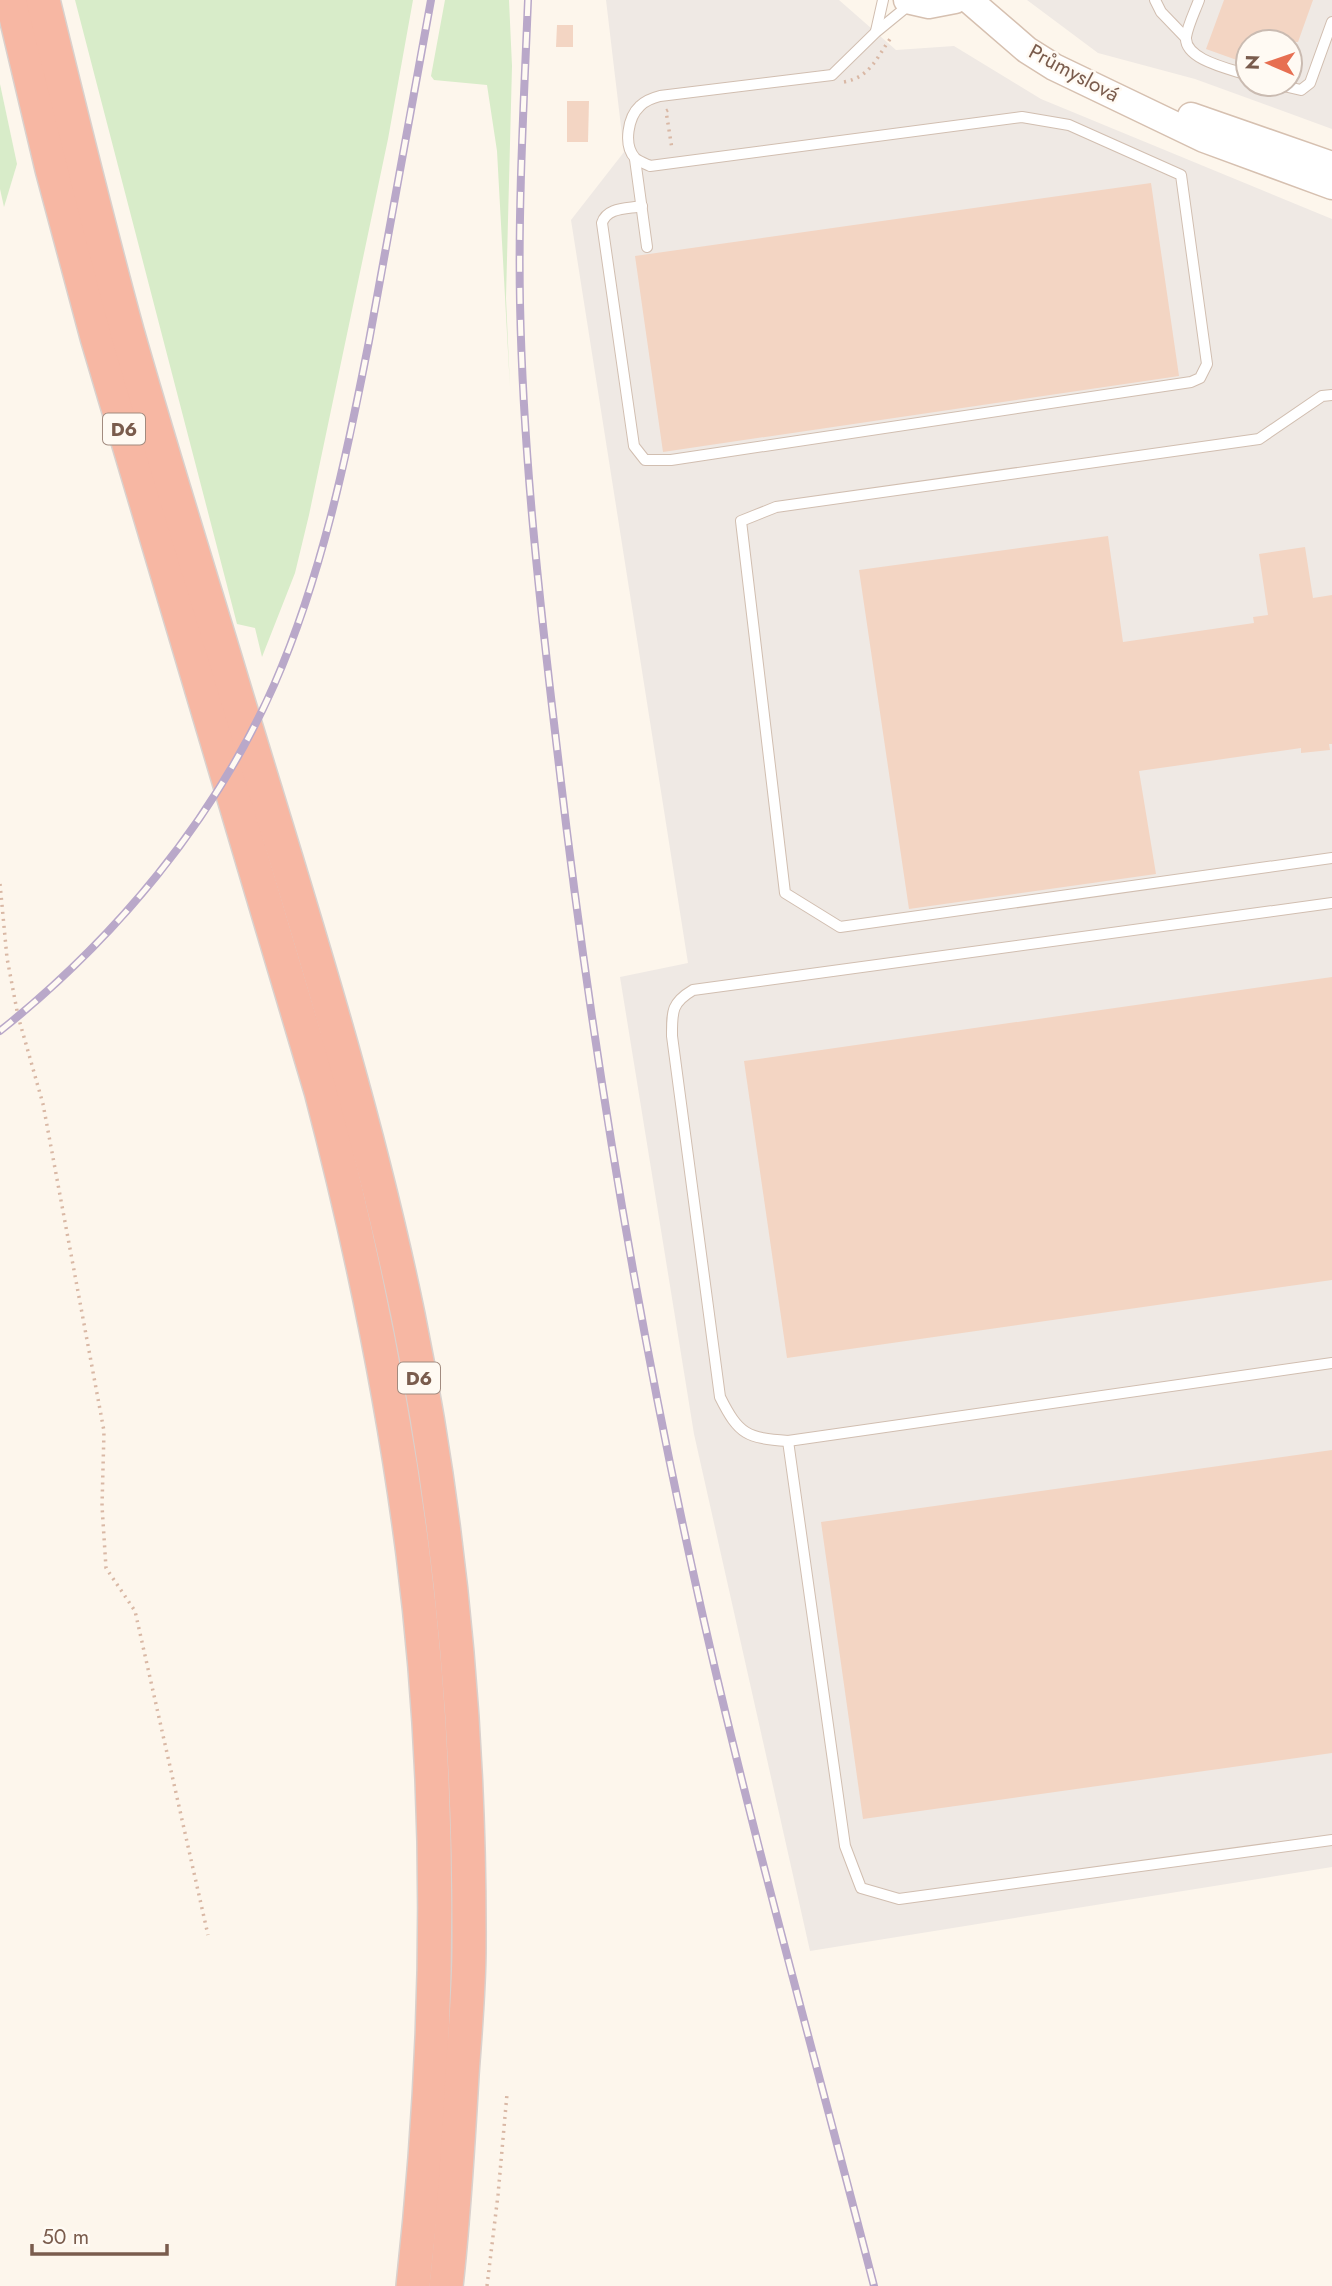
<svg xmlns="http://www.w3.org/2000/svg" width="1332" height="2286" viewBox="0 0 1332 2286" font-family="Jost,sans-serif">
  <style>
    .industrial { fill: #efe9e4; fill-rule: evenodd }
    .green { fill: #d8ecc9 }
    .building { fill: #f3d5c3 }
    .lines { fill: none; stroke-linecap: round; stroke-linejoin: round }
    .service-casing { stroke: #d1beb0; stroke-width: 12 }
    .secondary-casing { stroke: #d6c0b0; stroke-width: 29 }
    .motorway-casing { stroke: #dad1cd; stroke-width: 36 }
    .path { stroke: #d9b8a5; stroke-width: 3.5; stroke-dasharray: 2 5; stroke-linecap: butt }
    .service { stroke: #fff; stroke-width: 10 }
    .secondary { stroke: #fff; stroke-width: 26 }
    .motorway { stroke: #f7b7a3; stroke-width: 33 }
    .rail-casing { stroke: #b9a8c9; stroke-width: 8 }
    .rail { stroke: #fffaf3; stroke-width: 5; stroke-dasharray: 16; stroke-linecap: butt }
    .labels { text-anchor: middle; dominant-baseline: central; stroke-width: 5; stroke-linejoin: round; paint-order: stroke }
    .shield { fill: #fffaf3; stroke: #a28b7f; stroke-width: 2 }
    .shield-label { font-size: 19px; font-weight: bold; fill: #7a5c4d }
    .street-label { font-size: 21px; fill: #7a5c4d; stroke: #fffaf3 }
  </style>
  <rect width="100%" height="100%" fill="#fdf6ec"/>
  <g class="industrial">
    <path d="M606 0H839L896 50 954 46 1041 99 1332 219V1867L810 1951 694 1434 620 977 688 963 571 220 624 152Z"/>
    <path d="M1027 0H1332V129L1195 79 1098 53ZM1248 42H1290V84H1248Z"/>
  </g>
  <g class="green">
    <path d="M75 0H413L388 139 309 515 295 573 262 657 255 628 237 624Z"/>
    <path d="M445 0H509L512 66 506 298 510 388 497 151 487 85 434 80 431 76Z"/>
    <path d="M0 84 17 164 4 207 0 189Z"/>
  </g>
  <g class="building">
    <path d="M1224 0H1313L1298 42H1248V64L1206 49Z"/>
    <path d="M557 25H573V47H556Z"/>
    <path d="M567 101H589L588 142H567Z"/>
    <path d="M1151 183 1179 376 663 452 635 256Z"/>
    <path d="M1108 536 1123 642 1254 623 1253 617 1268 615 1259 554 1305 547 1313 598 1332 595V744H1329L1330 750 1301 753V748L1139 771 1156 874 909 909 859 570Z"/>
    <path d="M1332 977V1280L787 1358 744 1061Z"/>
    <path d="M1332 1450V1753L863 1819 821 1522Z"/>
  </g>
  <g class="lines">
    <g class="service-casing">
      <g id="service">
        <path d="M1155 0 1161 12 1186 38"/>
        <path d="M1199 0C1195 11 1188 25 1186 37 1184 60 1231 69 1248 75"/>
        <path d="M876 31 883 0"/>
        <path d="M1275 84 1301 90 1310 83 1332 22"/>
        <path d="M635 159 647 247"/>
        <path d="M642 206C627 209 607 207 602 223L634 446 645 460H671L1191 382 1200 378 1207 364 1181 175 1069 125 1022 117 650 166C646 164 638 161 635 158 623 145 628 117 640 106 646 100 652 98 660 96L832 75 876 32 909 5"/>
        <path d="M1332 395 1322 396 1259 439 776 507 741 521 785 893 840 927 1332 858"/>
        <path d="M1332 903 693 990C671 1003 672 1012 672 1036L720 1397C739 1435 747 1438 788 1441L1332 1363"/>
        <path d="M788 1441 845 1846 861 1888 899 1899 1332 1840"/>
      </g>
    </g>
    <g class="secondary-casing">
      <g id="secondary">
        <path d="M907 0 929 5 955 0"/>
        <path d="M969 0 1027 50 1054 67 1204 139 1332 186"/>
        <path d="M1191 116 1332 165"/>
      </g>
    </g>
    <g class="motorway-casing">
      <g id="motorway">
        <path d="M12 0 52 169 97 337 321 1091C361 1244 393 1398 413 1554 444 1797 440 2043 413 2286"/>
        <path d="M43 0C70 111 97 221 127 331 158 440 192 549 225 658 290 875 362 1092 408 1315 450 1521 470 1735 469 1946 469 1989 465 2032 462 2075 458 2145 454 2216 446 2286"/>
      </g>
    </g>
    <g class="path">
      <path d="M844 82C870 77 876 59 890 39"/>
      <path d="M668 110 666 111 672 149"/>
      <path d="M0 884 7 958 18 1016 43 1104 104 1431 102 1506 106 1568 135 1611 208 1935"/>
      <path d="M487 2286 498 2195 507 2094"/>
    </g>
    <use href="#service" class="service"/>
    <use href="#secondary" class="secondary"/>
    <use href="#motorway" class="motorway"/>
    <g class="rail-casing">
      <g id="rail">
        <path d="M528 0C524 101 518 202 520 303 523 455 540 606 558 757 591 1043 638 1327 701 1608 752 1835 816 2060 874 2286"/>
        <path d="M0 1031C115 939 214 821 274 685 322 575 346 459 369 341 390 227 410 114 431 0"/>
      </g>
    </g>
    <use href="#rail" class="rail"/>
  </g>
  <g class="labels">
    <g class="shield">
      <rect x="103" y="413.5" width="42" height="31" rx="5"/>
      <rect x="398" y="1362.5" width="42" height="31" rx="5"/>
    </g>
    <g class="shield-label">
      <text x="124" y="429">D6</text>
      <text x="419" y="1378">D6</text>
    </g>
    <g class="street-label">
      <text transform="translate(1074 73) rotate(28)">Průmyslová</text>
    </g>
  </g>
  <g transform="translate(1269 63) rotate(272)"><circle r="33" fill="#fffaf3" stroke="#cabbb1" stroke-width="2"/>
  <path d="M0-5L12 26L0 18L-12 26Z" fill="#e76f51"/>
  <text y="-10" font-size="19" font-weight="bold" text-anchor="middle" fill="#7a5c4d">N</text>
  </g>
  <path d="M32 2244v10h135v-10" fill="none" stroke="#7a5c4d" stroke-width="3.5"/>
  <text x="42" y="2244" font-size="21" fill="#7a5c4d" stroke="#fffaf3" stroke-width="5" paint-order="stroke">50 m</text>
</svg>
